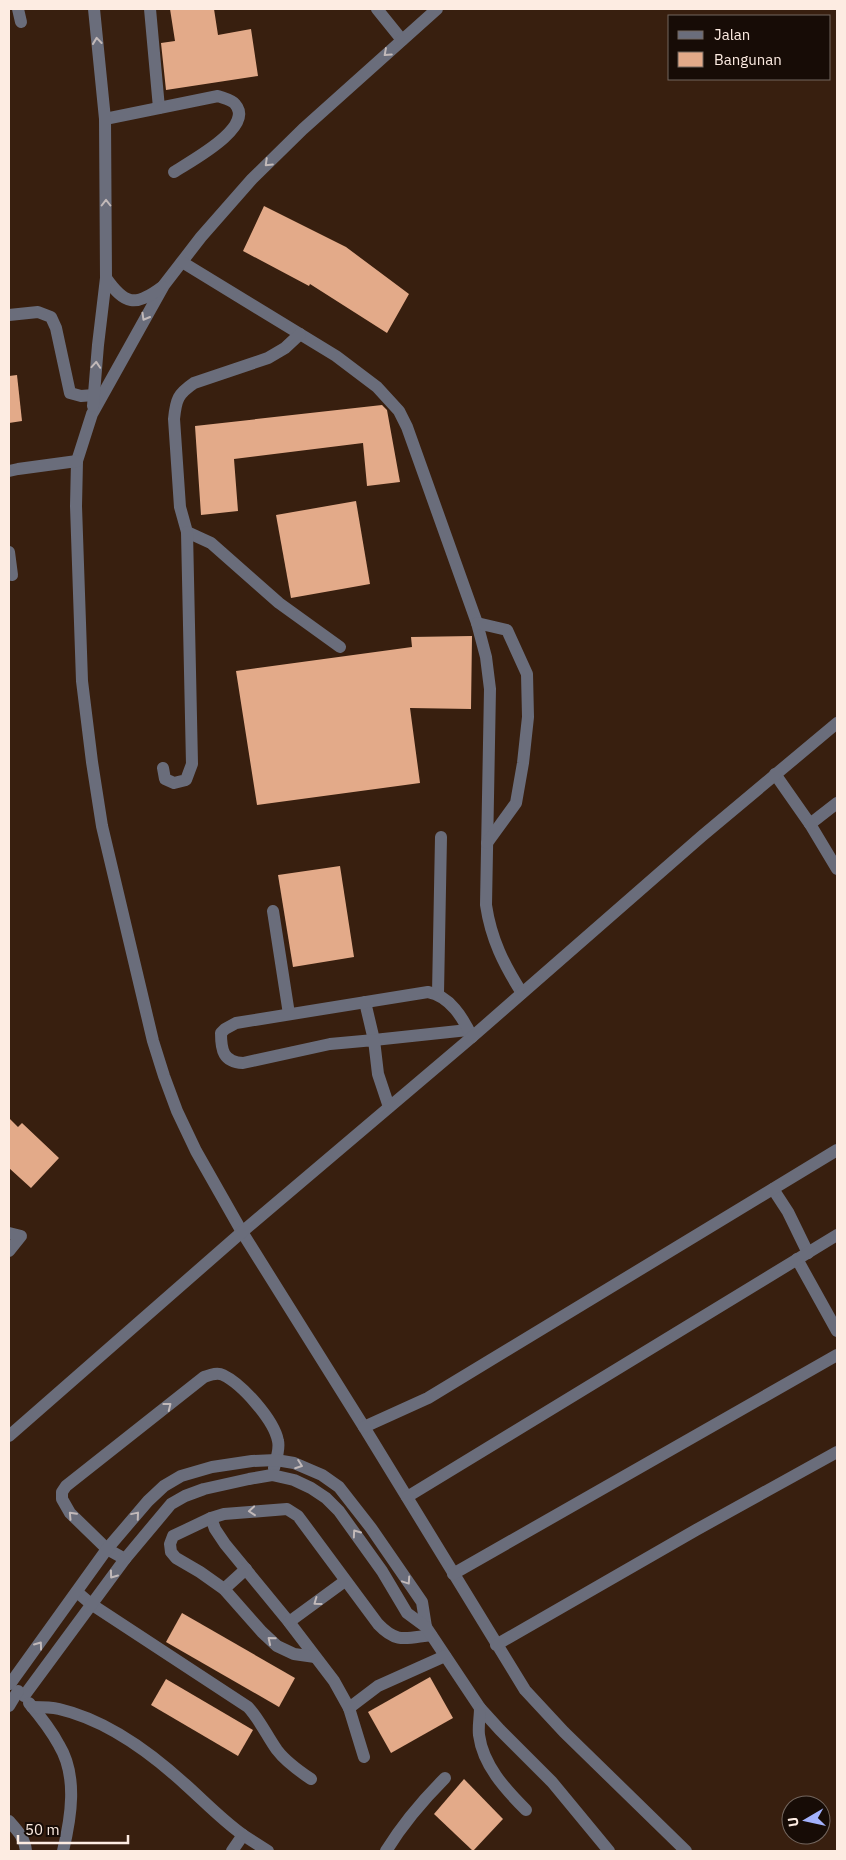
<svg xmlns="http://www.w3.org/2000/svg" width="846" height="1860" viewBox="0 0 846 1860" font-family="'IBM Plex Sans',sans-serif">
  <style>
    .building { fill: #e3aa89 }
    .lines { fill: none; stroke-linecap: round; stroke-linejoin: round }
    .minor { stroke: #6a6d7b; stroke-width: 12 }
    .oneway { stroke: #c2b9b9 }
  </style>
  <rect width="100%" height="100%" fill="#381f0f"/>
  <g class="building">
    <path d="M170 9H214L218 35 251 29 258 76 166 90 161 43 175 41Z"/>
    <path d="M264 206 346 247 409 294 387 333 310 284 309 286 243 251Z"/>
    <path d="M17 375 22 421 9 423V376Z"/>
    <path d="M382 405 387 410 400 482 367 486 363 443 234 459 238 511 201 515 195 426Z"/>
    <path d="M356 501 370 584 291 598 276 515Z"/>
    <path d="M472 636 471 709 410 708 420 783 257 805 236 671 412 647 411 637Z"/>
    <path d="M340 866 354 957 293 967 278 875Z"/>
    <path d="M9 1118 18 1127 22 1123 59 1158 31 1188 9 1168Z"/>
    <path d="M182 1613 295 1678 279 1707 166 1642Z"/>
    <path d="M430 1677 453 1718 391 1753 368 1712Z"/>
    <path d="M166 1679 253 1730 238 1756 151 1705Z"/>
    <path d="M464 1779 503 1819 473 1851 434 1814Z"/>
  </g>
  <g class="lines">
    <g class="minor">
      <path d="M18 9 21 22"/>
      <path d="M150 9 159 108"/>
      <path d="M377 9 402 40"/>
      <path d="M437 9 303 129 252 179 201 237 164 285 92 414 77 461 76 506 82 681 92 762 102 826 153 1041 164 1076 177 1111 196 1151 242 1232 364 1427 525 1690 564 1732 686 1851"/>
      <path d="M105 119 218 96C223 98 232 100 235 104 256 127 189 162 174 172"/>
      <path d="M182 262 336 356 377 387 399 411 407 427 477 623 486 657 490 689 486 905C491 939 504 965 522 993"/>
      <path d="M106 278C125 305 135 307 162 287"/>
      <path d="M9 315 38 312 51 317 56 328 70 393 81 396 94 395"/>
      <path d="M300 334 285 348 268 358 194 383C178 394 176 399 174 419L180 507 187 532 211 543 279 603 340 647"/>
      <path d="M93 406 98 345 106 278 105 119 94 9"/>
      <path d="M9 471 18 469 77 461"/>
      <path d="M9 552 12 575"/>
      <path d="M477 623 507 630 527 674 528 717 523 763 516 803 487 843"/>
      <path d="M163 768 165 779 174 783 186 780 192 764 187 532"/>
      <path d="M775 774 810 824 837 869"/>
      <path d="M810 824 837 803"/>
      <path d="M273 911 289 1014"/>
      <path d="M438 993 441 837"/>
      <path d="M365 1002 374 1040 468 1030"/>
      <path d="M389 1107 378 1074 374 1040 330 1044 243 1063C223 1062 221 1050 221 1033L225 1029 236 1023 428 992C450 996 463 1018 472 1037"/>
      <path d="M773 1189 788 1212 808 1253"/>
      <path d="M9 1233 21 1236 9 1251"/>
      <path d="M797 1259 837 1331"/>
      <path d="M364 1427 428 1398 837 1150"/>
      <path d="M9 1436 242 1232 472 1037 702 836 837 723"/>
      <path d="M407 1497 837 1235"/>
      <path d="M211 1518 215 1529 225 1544 289 1622 334 1681 349 1708 364 1757"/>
      <path d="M125 1559 107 1549 70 1513 62 1499V1492L66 1486 204 1377C210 1375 217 1372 223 1375 242 1384 274 1420 278 1441 280 1449 276 1460 274 1468"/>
      <path d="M453 1574 837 1355"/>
      <path d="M224 1589 246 1569"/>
      <path d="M77 1592 91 1604 248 1707C260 1720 267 1736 277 1750 286 1762 299 1771 311 1779"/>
      <path d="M289 1622 345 1581"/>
      <path d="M496 1645 696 1530 837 1452"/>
      <path d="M315 1657 294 1654 277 1646 262 1632 224 1589 200 1572 176 1558 171 1552 170 1544 173 1536 211 1518 224 1514 287 1509 298 1516 378 1624C397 1644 406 1638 431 1635"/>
      <path d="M10 1684 107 1549 148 1501 164 1486 181 1476 212 1467 252 1461 276 1460 294 1463 322 1475 339 1487 371 1528 422 1602 426 1627"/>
      <path d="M24 1696 125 1559 171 1504 185 1496 204 1489 249 1479 272 1475 294 1480 311 1488 326 1498 339 1511 382 1571 407 1613 426 1627 480 1708 500 1730 552 1782 609 1851"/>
      <path d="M29 1703C40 1716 51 1730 59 1745 78 1776 71 1818 63 1851"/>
      <path d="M9 1706 18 1691"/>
      <path d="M32 1707C41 1707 51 1707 59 1709 107 1720 150 1752 186 1785 205 1802 222 1820 243 1835"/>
      <path d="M349 1708 378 1686 445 1656"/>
      <path d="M480 1708C480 1717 478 1726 479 1735 483 1765 505 1789 526 1810"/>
      <path d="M9 1821C17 1830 25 1838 26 1851"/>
      <path d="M232 1851 243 1835 268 1851"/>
      <path d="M386 1851C402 1825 423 1800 445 1778"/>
    </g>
  </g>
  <defs><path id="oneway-chevron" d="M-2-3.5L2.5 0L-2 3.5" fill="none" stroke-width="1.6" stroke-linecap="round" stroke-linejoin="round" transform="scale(1.25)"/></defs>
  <g class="oneway">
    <use href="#oneway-chevron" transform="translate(97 41) rotate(-96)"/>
    <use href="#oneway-chevron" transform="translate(387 53) rotate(138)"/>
    <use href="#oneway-chevron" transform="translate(268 163) rotate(136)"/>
    <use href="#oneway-chevron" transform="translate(106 203) rotate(-90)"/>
    <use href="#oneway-chevron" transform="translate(145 317) rotate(120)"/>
    <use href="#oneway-chevron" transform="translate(96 365) rotate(-86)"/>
    <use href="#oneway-chevron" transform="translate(168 1406) rotate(-38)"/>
    <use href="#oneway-chevron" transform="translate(299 1465) rotate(20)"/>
    <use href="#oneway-chevron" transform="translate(252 1511) rotate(175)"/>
    <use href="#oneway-chevron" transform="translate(72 1515) rotate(-133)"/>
    <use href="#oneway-chevron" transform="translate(136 1515) rotate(-50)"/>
    <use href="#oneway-chevron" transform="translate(356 1533) rotate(-125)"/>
    <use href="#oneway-chevron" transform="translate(113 1575) rotate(126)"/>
    <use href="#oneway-chevron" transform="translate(407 1581) rotate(56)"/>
    <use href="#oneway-chevron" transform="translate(317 1602) rotate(144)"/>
    <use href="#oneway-chevron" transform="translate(271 1640) rotate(-140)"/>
    <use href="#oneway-chevron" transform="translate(39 1645) rotate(-54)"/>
  </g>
  <rect width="846" height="1860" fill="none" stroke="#fdece2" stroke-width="20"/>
  <rect x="668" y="15" width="162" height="65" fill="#170c06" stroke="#73665e"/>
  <rect x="678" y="31" width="25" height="8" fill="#6a6d7b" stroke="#73665e"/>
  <text x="714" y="40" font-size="15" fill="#fdece2">Jalan</text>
  <rect x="678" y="52" width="25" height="15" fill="#e3aa89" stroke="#73665e"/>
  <text x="714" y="65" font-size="15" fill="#fdece2">Bangunan</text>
  <g transform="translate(806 1820) rotate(261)"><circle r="24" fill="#170c06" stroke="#73665e"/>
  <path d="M0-4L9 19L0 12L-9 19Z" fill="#a3b2fd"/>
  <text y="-8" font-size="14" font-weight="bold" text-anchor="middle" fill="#fdece2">U</text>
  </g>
  <path d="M18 1835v8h110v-8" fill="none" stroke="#fdece2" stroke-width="2.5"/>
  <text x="25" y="1835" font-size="15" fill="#fdece2" stroke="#170c06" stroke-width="4" paint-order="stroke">50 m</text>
</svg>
